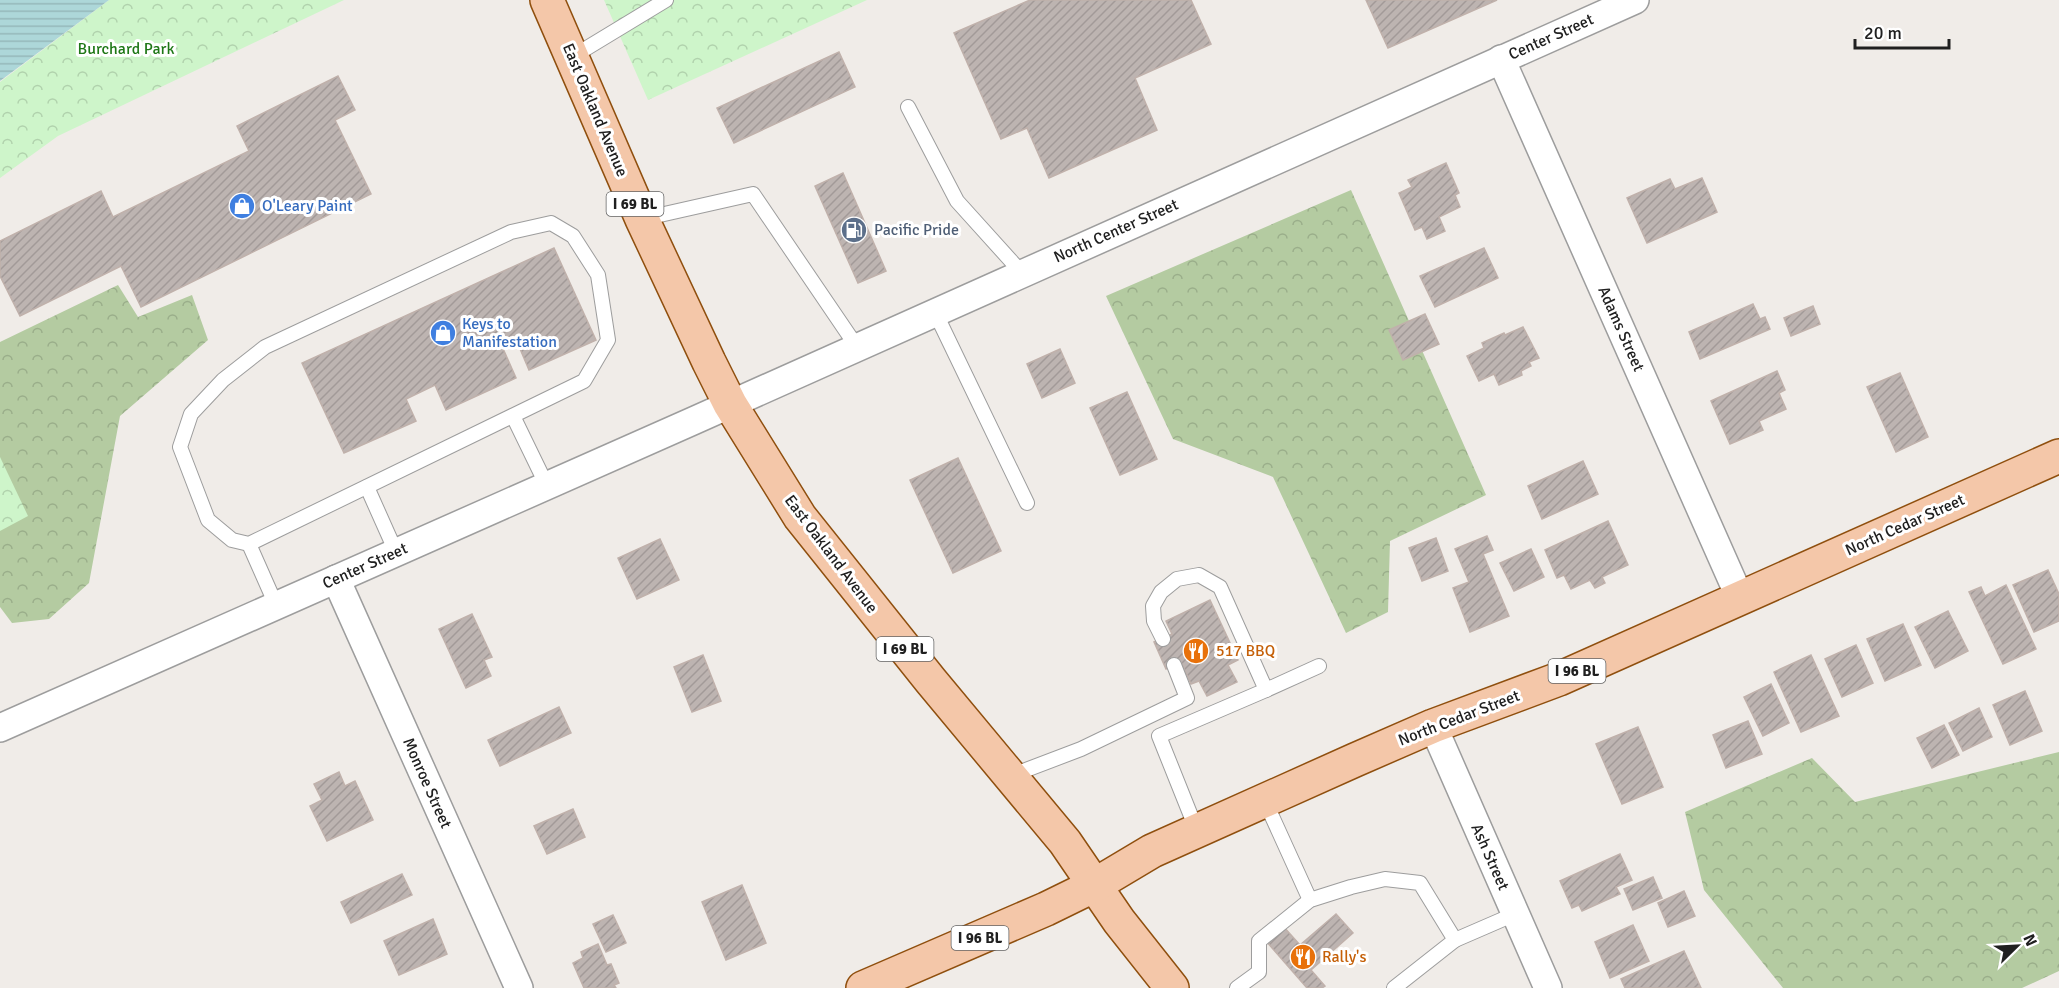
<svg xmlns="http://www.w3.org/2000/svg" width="2059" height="988" viewBox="0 0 2059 988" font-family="Signika,sans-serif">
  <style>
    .forest { fill: url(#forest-crowns) }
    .park { fill: url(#park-crowns) }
    .water { fill: url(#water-rules) }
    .building { fill: url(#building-hatch); stroke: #c0b1ab; stroke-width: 1.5 }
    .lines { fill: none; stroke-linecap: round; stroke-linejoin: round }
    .service-casing { stroke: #9d9d9d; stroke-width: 16 }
    .minor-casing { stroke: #9d9d9d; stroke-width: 30 }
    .primary-casing { stroke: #8f4f0e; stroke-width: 36 }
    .service { stroke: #fff; stroke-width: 14 }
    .minor { stroke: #fff; stroke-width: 27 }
    .primary { stroke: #f4c7a9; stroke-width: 33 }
    .labels { text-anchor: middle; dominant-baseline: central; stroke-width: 6; stroke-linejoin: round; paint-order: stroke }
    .shield { fill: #fff; stroke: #636363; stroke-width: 1.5 }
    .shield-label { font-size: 15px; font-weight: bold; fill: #202020 }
    .street-label { font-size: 16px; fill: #202020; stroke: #fff }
    .park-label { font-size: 16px; fill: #1e7716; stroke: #fff }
    .shop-label { font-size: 16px; fill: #366cbe; stroke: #fff; text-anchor: start }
    .service-label { font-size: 16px; fill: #4e5e75; stroke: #fff; text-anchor: start }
    .food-label { font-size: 16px; fill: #c56008; stroke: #fff; text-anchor: start }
  </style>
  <defs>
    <pattern id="forest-crowns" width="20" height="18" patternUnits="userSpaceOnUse" patternTransform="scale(1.5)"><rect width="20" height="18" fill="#b4cba1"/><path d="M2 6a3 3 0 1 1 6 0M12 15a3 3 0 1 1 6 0" fill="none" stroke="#9aae8a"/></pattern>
    <pattern id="park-crowns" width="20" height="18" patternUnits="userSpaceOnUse" patternTransform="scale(1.5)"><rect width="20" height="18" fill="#cef5ca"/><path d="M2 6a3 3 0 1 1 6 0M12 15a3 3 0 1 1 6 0" fill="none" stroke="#b1d2ad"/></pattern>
    <pattern id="water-rules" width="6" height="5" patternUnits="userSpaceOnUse" patternTransform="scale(1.5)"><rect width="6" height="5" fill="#add7d9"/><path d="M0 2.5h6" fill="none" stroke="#95b8ba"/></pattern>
    <pattern id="building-hatch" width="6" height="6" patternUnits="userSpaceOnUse" patternTransform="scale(1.5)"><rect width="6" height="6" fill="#bdb4b1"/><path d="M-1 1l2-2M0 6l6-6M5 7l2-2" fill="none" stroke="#a29a98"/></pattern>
  </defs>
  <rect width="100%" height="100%" fill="#f0ece8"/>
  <g class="forest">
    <path d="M1351 190 1486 495 1390 541 1388 612 1346 633 1273 477 1173 439 1106 296Z"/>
    <path d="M118 285 138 317 192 295 208 340 120 416 89 583 49 619 12 623 0 607V342Z"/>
    <path d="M2059 752V971L2022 988H1783L1704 890 1685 812 1812 758 1855 802Z"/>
  </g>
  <g class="park">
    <path d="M109 0H344L58 136 0 178V82Z"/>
    <path d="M604 0H867L648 100Z"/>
    <path d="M0 457 28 516 0 531Z"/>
  </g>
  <path class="water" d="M0 0H109L0 81Z"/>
  <g class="building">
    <path d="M1030 0H1191L1211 44 1135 78 1157 130 1049 178 1027 128 1001 139 954 33Z"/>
    <path d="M1366 0H1497L1388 48Z"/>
    <path d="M839 52 855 87 734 143 717 108Z"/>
    <path d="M338 76 355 110 335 120 371 194 141 307 121 266 20 316 0 276V241L101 191 113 217 249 151 237 126Z"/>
    <path d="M1446 163 1459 193 1455 195 1460 207 1439 217 1445 231 1427 239 1422 227 1415 230 1399 193 1412 187 1408 180Z"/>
    <path d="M843 173 886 271 858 283 815 186Z"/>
    <path d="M1702 178 1717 212 1647 243 1627 198 1670 179 1675 189Z"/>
    <path d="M554 248 596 340 529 370 515 337 501 344 516 378 446 410 435 385 406 399 416 421 344 453 302 363Z"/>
    <path d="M1484 248 1498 278 1435 307 1420 276Z"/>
    <path d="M1753 304 1760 319 1765 317 1770 329 1700 359 1689 332Z"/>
    <path d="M1813 306 1820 324 1791 336 1784 318Z"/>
    <path d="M1425 314 1439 344 1403 360 1389 330Z"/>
    <path d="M1523 327 1539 358 1529 362 1531 366 1521 371 1522 375 1499 385 1494 374 1479 381 1467 356 1484 348 1482 343 1504 333 1505 335Z"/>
    <path d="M1060 349 1075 383 1042 398 1027 364Z"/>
    <path d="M1777 371 1785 390 1779 393 1786 409 1759 421 1763 430 1730 444 1711 401Z"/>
    <path d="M1900 373 1928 437 1896 452 1867 387Z"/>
    <path d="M1127 392 1157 459 1120 475 1090 408Z"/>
    <path d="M958 458 1001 551 953 573 910 480Z"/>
    <path d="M1583 461 1598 494 1542 519 1528 486Z"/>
    <path d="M1608 521 1628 565 1602 577 1605 583 1595 588 1590 580 1571 589 1564 575 1557 578 1545 550Z"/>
    <path d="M1487 536 1493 550 1483 554 1509 616 1470 632 1453 588 1469 582 1455 549Z"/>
    <path d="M1436 538 1448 571 1422 581 1409 548Z"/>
    <path d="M660 539 679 580 637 599 618 558Z"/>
    <path d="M1531 549 1544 577 1514 591 1500 563Z"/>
    <path d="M2048 570 2059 594V621L2034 632 2013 585Z"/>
    <path d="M2006 585 2036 649 2003 664 1969 592 1981 587 1985 596Z"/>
    <path d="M1210 600 1238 660 1228 665 1237 682 1207 696 1199 681 1191 684 1181 662 1166 669 1154 642 1172 634 1166 621Z"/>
    <path d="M1948 611 1968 651 1935 668 1915 627Z"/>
    <path d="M472 614 492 657 484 660 491 676 466 688 439 629Z"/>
    <path d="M1903 624 1921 665 1885 681 1867 639Z"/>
    <path d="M1856 645 1873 683 1842 697 1825 659Z"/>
    <path d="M703 655 721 701 692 712 674 667Z"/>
    <path d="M1811 655 1839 716 1801 732 1774 672Z"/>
    <path d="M1771 684 1789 723 1763 736 1744 697Z"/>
    <path d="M2025 691 2042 731 2010 745 1993 705Z"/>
    <path d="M559 707 571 733 500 766 488 740Z"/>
    <path d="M1979 708 1992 737 1963 751 1949 723Z"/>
    <path d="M1748 721 1762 754 1726 768 1713 735Z"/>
    <path d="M1944 725 1959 755 1932 768 1917 738Z"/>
    <path d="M1638 727 1663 787 1622 804 1596 744Z"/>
    <path d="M339 772 345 786 355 781 373 820 327 841 310 806 322 800 314 784Z"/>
    <path d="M573 809 585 837 547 854 534 826Z"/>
    <path d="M1620 854 1632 880 1616 887 1620 894 1582 911 1579 905 1572 908 1560 881Z"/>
    <path d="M402 874 412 895 351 923 341 902Z"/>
    <path d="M1653 877 1662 898 1633 910 1624 889Z"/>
    <path d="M742 885 766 943 726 960 702 902Z"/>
    <path d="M1684 891 1695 916 1668 927 1658 903Z"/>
    <path d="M1336 914 1353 933 1311 970 1325 986 1322 988H1307L1266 941 1283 926 1300 945Z"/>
    <path d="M613 915 626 943 606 952 593 924Z"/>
    <path d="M433 919 447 954 399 975 384 941Z"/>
    <path d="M1633 925 1649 961 1610 978 1595 942Z"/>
    <path d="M598 944 607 965 611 964 619 983 614 985 616 988H584L573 963 583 958 581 952Z"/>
    <path d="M1684 951 1701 988H1625L1621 979Z"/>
  </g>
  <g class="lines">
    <g class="service-casing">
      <g id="service">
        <path d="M572 57 666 0"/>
        <path d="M908 107 957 201 1022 273"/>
        <path d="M642 219 753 194 857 347"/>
        <path d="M551 223 573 236 598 275 608 340 584 381 249 544 232 540 208 520 180 447 191 414 223 380 265 347 511 232Z"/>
        <path d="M935 312 1027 503"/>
        <path d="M513 416 547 486"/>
        <path d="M367 487 396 552"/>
        <path d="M249 544 276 605"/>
        <path d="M1163 639 1154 621 1153 606 1161 592 1177 579 1199 575 1220 587 1266 690 1159 736 1197 831"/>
        <path d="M1266 690 1319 666"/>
        <path d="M1010 776 1081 749 1187 698 1174 665"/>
        <path d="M1265 801 1310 900"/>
        <path d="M1455 940 1515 914"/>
        <path d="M1237 988 1259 972V941L1310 900 1351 887 1385 879 1420 883 1455 940 1394 988"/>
      </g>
    </g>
    <g class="minor-casing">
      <g id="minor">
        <path d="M1501 59 1740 598"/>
        <path d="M336 579 519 988"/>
        <path d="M1433 726 1548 988"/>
        <path d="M0 728 693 421 1635 0"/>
      </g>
    </g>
    <g class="primary-casing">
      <g id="primary">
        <path d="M547 0 642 219 709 362 730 404 800 517 931 681 1065 842 1119 921 1172 988"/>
        <path d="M863 988 1046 909 1095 885 1152 851 1355 760 1433 726 1559 679 2059 456"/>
      </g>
    </g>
    <use href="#service" class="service"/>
    <use href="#minor" class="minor"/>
    <use href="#primary" class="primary"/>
  </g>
  <defs>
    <g id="shop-disc" transform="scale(1.35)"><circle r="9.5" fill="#3f7fe0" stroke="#fff"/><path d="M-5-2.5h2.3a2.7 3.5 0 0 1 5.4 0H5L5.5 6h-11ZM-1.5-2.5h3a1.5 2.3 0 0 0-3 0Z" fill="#fff"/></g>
    <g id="fuel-disc" transform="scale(1.35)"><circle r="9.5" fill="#5c6f8a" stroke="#fff"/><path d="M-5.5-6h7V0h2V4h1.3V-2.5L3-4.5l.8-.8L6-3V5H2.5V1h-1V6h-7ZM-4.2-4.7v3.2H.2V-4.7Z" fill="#fff"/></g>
    <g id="restaurant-disc" transform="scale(1.35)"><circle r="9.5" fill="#e8710a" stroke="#fff"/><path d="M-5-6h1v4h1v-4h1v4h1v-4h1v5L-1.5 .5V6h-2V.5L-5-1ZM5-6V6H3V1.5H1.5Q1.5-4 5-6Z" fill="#fff"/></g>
  </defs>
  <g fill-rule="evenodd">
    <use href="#shop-disc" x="242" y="206"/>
    <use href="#fuel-disc" x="854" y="230"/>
    <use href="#shop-disc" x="443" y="333"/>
    <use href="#restaurant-disc" x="1196" y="651"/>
    <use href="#restaurant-disc" x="1303" y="957"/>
  </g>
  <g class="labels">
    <g class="shield">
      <rect x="606.5" y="192" width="57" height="24" rx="4.5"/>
      <rect x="876.5" y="637" width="57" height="24" rx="4.5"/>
      <rect x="1548.5" y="659" width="57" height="24" rx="4.5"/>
      <rect x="951.5" y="926" width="57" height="24" rx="4.5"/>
    </g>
    <g class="shield-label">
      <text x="635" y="204">I 69 BL</text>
      <text x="905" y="649">I 69 BL</text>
      <text x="1577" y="671">I 96 BL</text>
      <text x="980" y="938">I 96 BL</text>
    </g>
    <g class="street-label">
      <text transform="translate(1551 37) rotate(-24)">Center Street</text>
      <text transform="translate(595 110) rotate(67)">East Oakland Avenue</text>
      <text transform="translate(1116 231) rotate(-24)">North Center Street</text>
      <text transform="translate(1621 329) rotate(66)">Adams Street</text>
      <text transform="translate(1905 525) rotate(-24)">North Cedar Street</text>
      <text transform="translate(831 554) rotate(53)">East Oakland Avenue</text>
      <text transform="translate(365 566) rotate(-24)">Center Street</text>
      <text transform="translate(1459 718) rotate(-21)">North Cedar Street</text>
      <text transform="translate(427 783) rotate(66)">Monroe Street</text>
      <text transform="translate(1490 857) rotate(66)">Ash Street</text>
    </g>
    <g class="park-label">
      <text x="126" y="49">Burchard Park</text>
    </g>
    <g class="shop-label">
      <text x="262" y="206">O'Leary Paint</text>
      <text x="462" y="324">Keys to<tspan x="462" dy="18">Manifestation</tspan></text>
    </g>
    <g class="service-label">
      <text x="874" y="230">Pacific Pride</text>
    </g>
    <g class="food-label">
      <text x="1216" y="651">517 BBQ</text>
      <text x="1322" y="957">Rally's</text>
    </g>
  </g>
  <g transform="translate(2017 946) rotate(66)" stroke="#ffffff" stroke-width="4.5" paint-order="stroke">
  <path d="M0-4.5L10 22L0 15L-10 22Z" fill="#202020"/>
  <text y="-9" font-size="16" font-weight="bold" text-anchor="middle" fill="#202020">N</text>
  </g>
  <path d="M1855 39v9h94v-9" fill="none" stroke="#202020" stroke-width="3"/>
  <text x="1864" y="39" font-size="18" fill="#202020" stroke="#ffffff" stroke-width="4.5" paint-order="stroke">20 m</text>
</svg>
